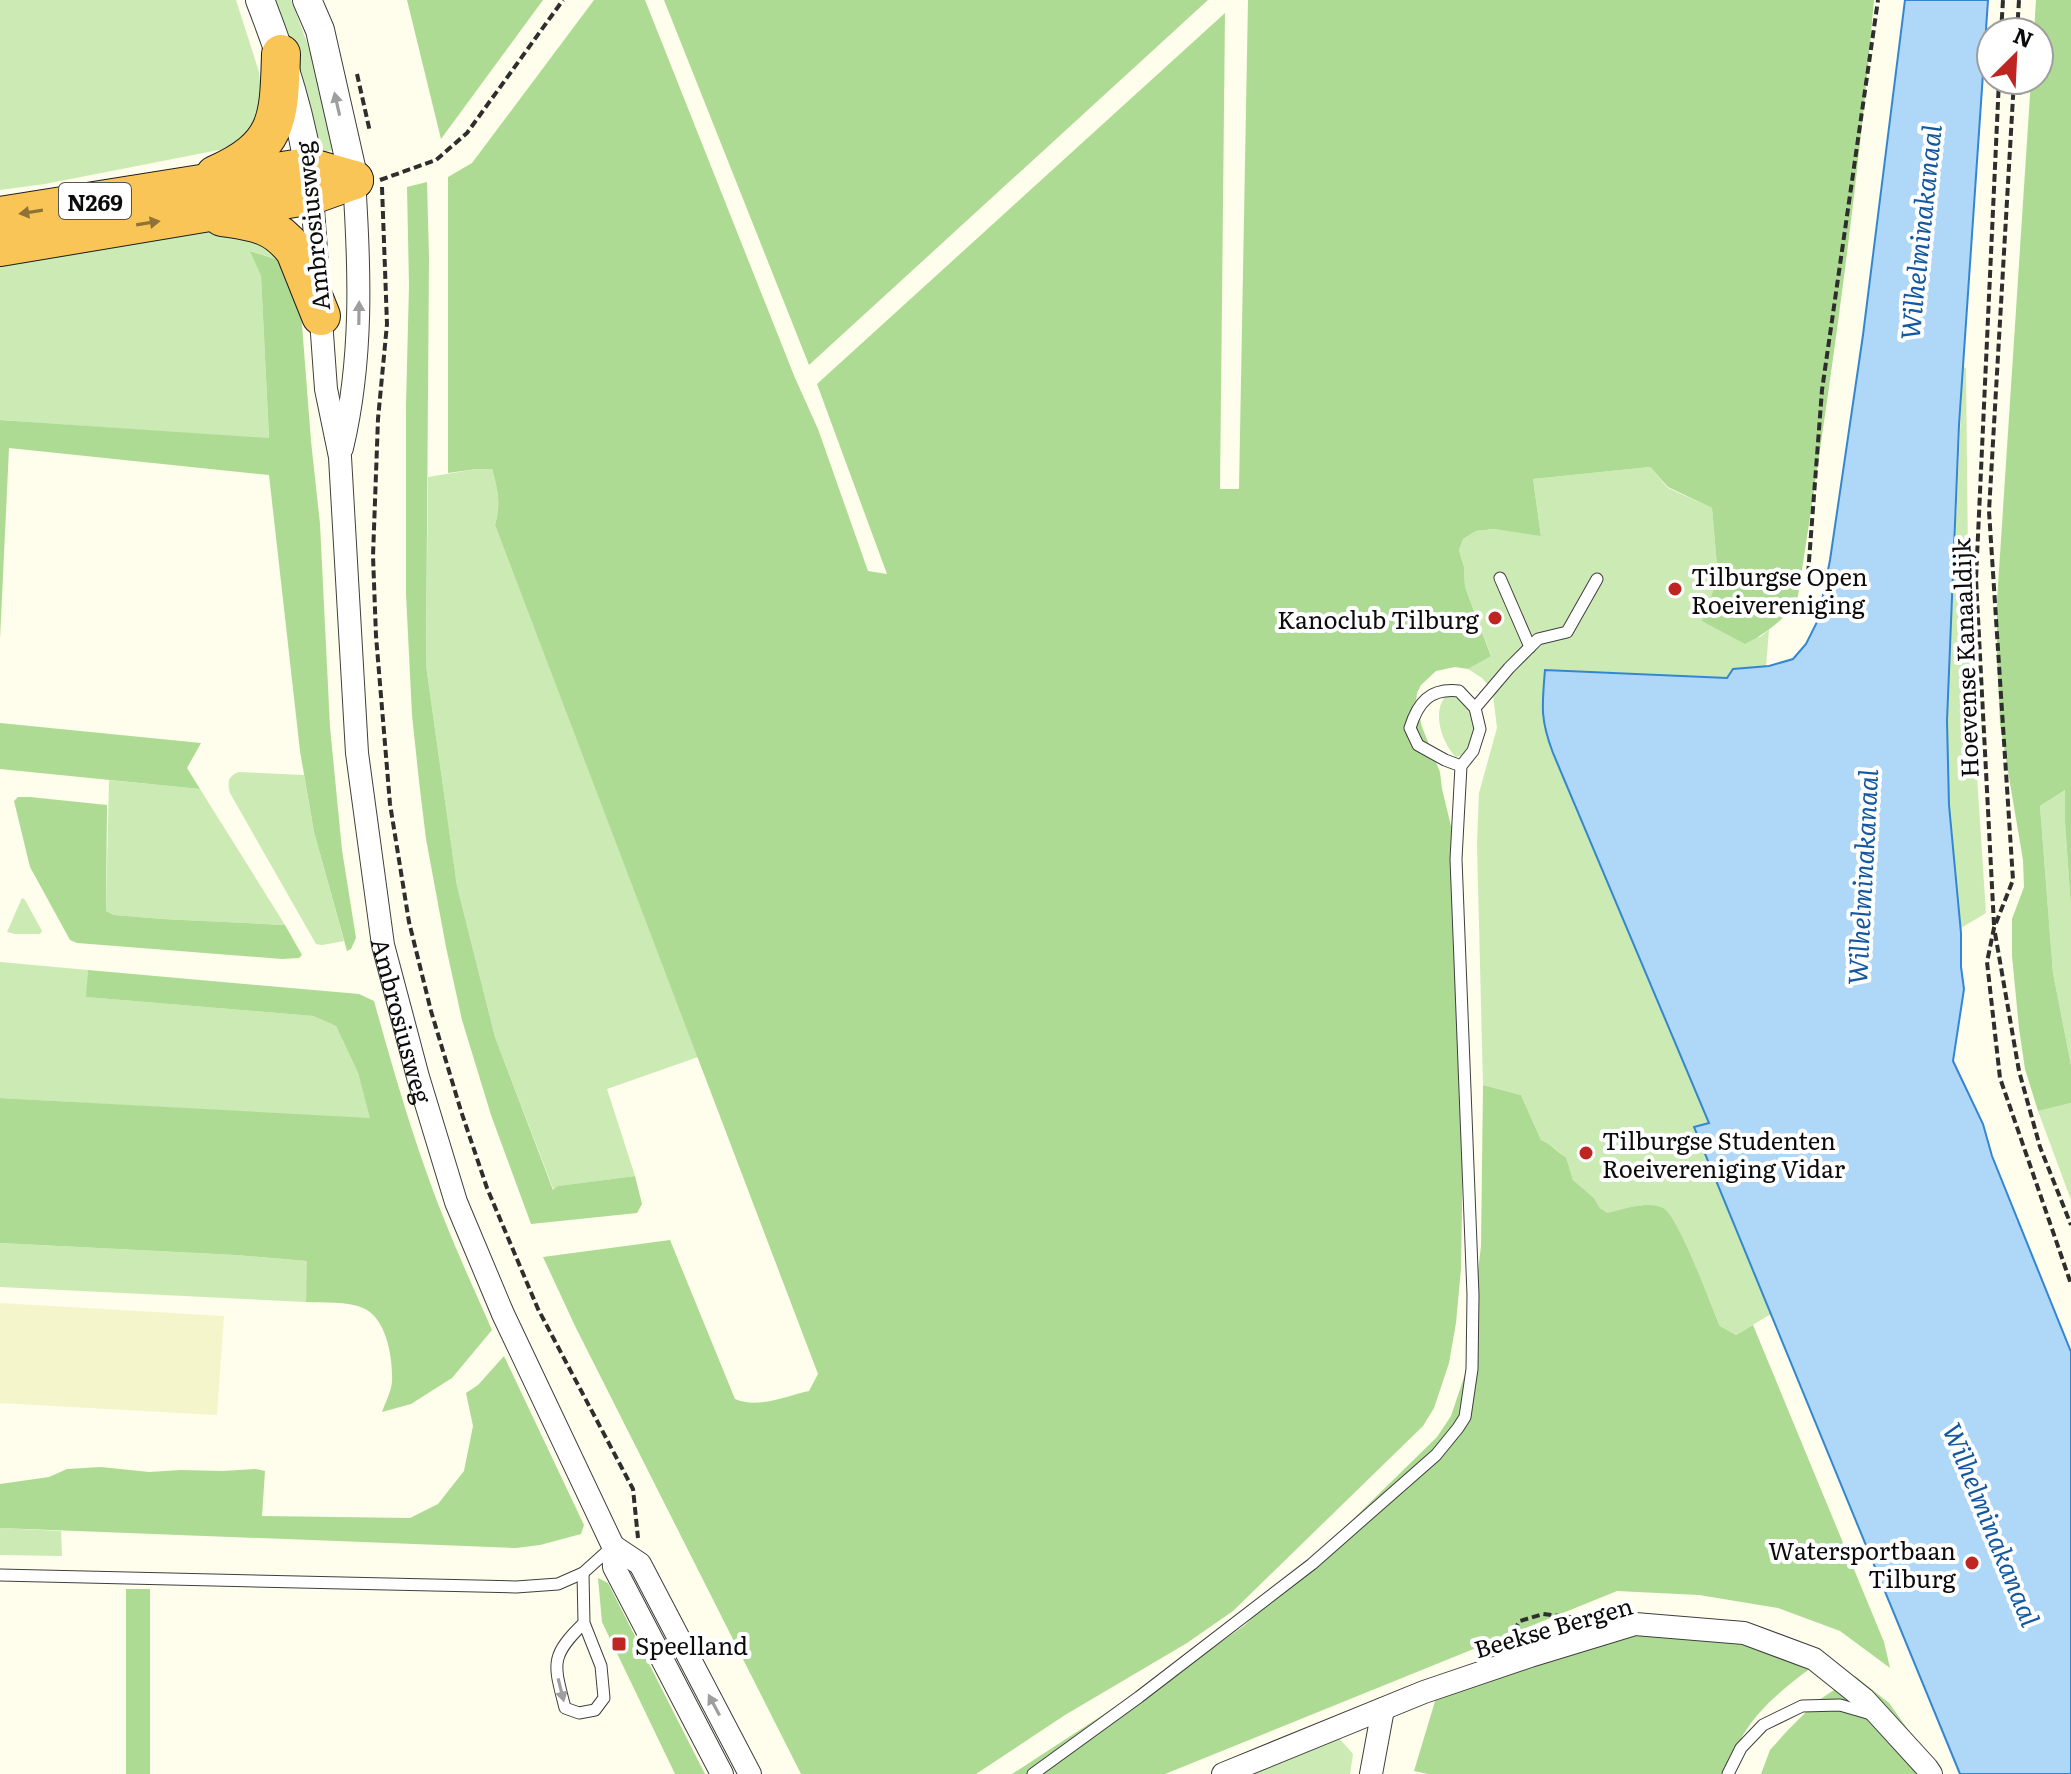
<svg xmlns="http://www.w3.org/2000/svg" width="2071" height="1774" viewBox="0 0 2071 1774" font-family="Literata,serif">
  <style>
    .farmland { fill: #f5f5cb }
    .green { fill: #cceab4 }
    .forest { fill: #aedb93 }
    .water { fill: #aed7f8; stroke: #3486d0; stroke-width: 2 }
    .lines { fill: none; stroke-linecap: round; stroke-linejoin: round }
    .service-casing { stroke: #3f3f3f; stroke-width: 13 }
    .minor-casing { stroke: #3f3f3f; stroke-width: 24 }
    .tertiary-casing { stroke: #3f3f3f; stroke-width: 30 }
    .trunk-casing { stroke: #1d1d1d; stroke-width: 40 }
    .path { stroke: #2e2e2e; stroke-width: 4; stroke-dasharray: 8 4; stroke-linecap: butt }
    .service { stroke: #fff; stroke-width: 11 }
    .minor { stroke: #fff; stroke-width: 22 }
    .tertiary { stroke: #fff; stroke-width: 28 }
    .trunk { stroke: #fac557; stroke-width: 38 }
    .oneway { fill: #9e9e9e }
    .oneway2 { fill: #8f7235 }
    .poi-dot { fill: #bf2521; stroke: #fff; stroke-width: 3 }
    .labels { text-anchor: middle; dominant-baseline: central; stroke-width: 8; stroke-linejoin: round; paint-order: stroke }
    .shield { fill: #fff; stroke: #555; stroke-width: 2 }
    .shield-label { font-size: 22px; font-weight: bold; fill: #0c0c0c }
    .street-label { font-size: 24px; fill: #0c0c0c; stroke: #fff }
    .poi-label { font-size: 24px; fill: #0c0c0c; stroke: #fff; text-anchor: start }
    .water-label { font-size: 26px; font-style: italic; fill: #1358a0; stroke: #fff }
  </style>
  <rect width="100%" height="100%" fill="#fffdeb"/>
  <path class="farmland" d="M0 1303 224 1316 217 1415 0 1403Z"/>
  <g class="green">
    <path d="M0 0H236L259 72 263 111 239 146 45 184 0 190Z"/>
    <path d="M271 0H291L311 53 334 141 333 150 326 152 320 150Z"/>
    <path d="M239 226 295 265 251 251 261 276 269 439 0 420V263Z"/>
    <path d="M1963 367 1966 368 1969 656 1986 913 1961 928 1949 805 1947 721Z"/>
    <path d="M1650 467 1668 488 1712 508 1718 578 1703 621 1760 637 1769 630 1766 666 1733 669 1728 678 1545 670 1553 753 1777 1285 1776 1311 1736 1335 1720 1326 1694 1264 1642 1205 1607 1214 1600 1208 1594 1198 1573 1180 1566 1157C1555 1152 1554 1144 1541 1140L1521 1095 1483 1085 1477 844 1479 793 1497 728 1493 695 1489 686 1482 678 1468 669 1491 655 1465 587 1464 567 1459 550 1463 539 1476 531 1494 529 1541 535 1533 479Z"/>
    <path d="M477 469H492C498 489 501 504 495 525L698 1057 607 1089 635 1176 559 1186 554 1191 495 1037 457 886 426 665 428 477Z"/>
    <path d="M1451 692 1477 703C1486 720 1477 753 1456 757 1441 743 1429 705 1451 692Z"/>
    <path d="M239 772 304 775 314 832 344 941 322 945 316 944 230 793C227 782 228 776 239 772Z"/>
    <path d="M109 780 200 789 285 925 163 919 114 915 106 911Z"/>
    <path d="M2065 790V822L2071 909V1065L2053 973 2040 806Z"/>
    <path d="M22 898 25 900 42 931 40 934H15L7 932Z"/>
    <path d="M0 962 88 970 87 997 313 1016 336 1026 358 1073 371 1119 0 1098Z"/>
    <path d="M2071 1103V1200L2038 1111Z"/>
    <path d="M0 1243 235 1255 308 1261 306 1302 0 1287Z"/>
    <path d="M0 1528 61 1531 62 1556 0 1555Z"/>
    <path d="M1339 1738 1353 1754 1350 1774H1251Z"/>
  </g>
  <g class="forest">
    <path d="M407 0H543L441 139Z"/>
    <path d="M594 0H645L795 378 818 429 868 571 887 574 817 384 1225 13 1220 489H1239L1248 0H1874C1857 202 1828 402 1797 602 1782 621 1767 633 1745 644L1702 621 1718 578 1712 508 1668 487 1650 467 1533 479 1541 536 1494 529 1476 531 1463 539 1459 550 1464 567 1465 587 1491 656 1468 669 1455 667 1436 671 1421 685 1417 693 1416 702 1422 727 1440 772 1442 789 1459 859 1464 1084 1461 1269 1456 1323 1449 1363 1434 1408 1423 1426 1233 1611 1187 1643 1065 1715 976 1774H801L575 1326 543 1257 670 1240 735 1399C758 1409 786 1396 809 1391L818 1374 495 525C501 504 498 490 492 469H477L448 473V177L472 163Z"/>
    <path d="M664 0H1208L809 365Z"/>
    <path d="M2036 0H2071V909L2065 822V790L2040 806 2053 973 2071 1065V1103L2038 1111 2025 1069 2019 1028 2012 956V919L2024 887 2023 860 2000 724 1997 658V601L2031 80H2039V32H2034Z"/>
    <path d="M427 182 429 257 426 665 457 886 495 1037 553 1190 558 1186 635 1176 642 1204 637 1213 531 1224 491 1115 462 1020 446 947 426 839 419 781 412 715 406 594V405L409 285 407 187Z"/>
    <path d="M250 251 295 265 300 299 311 441 320 524 330 727 342 850 356 938 351 949 347 951 314 832 300 751 269 475 9 448 0 639V420L269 438 261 276Z"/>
    <path d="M0 723 201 743 187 768 200 789 0 769Z"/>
    <path d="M18 797H30L107 805 106 911 114 915 163 919 285 925 302 955 299 958 282 959 77 943 70 940 30 867 14 801Z"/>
    <path d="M88 970 359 994 374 1001C390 1058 406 1115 426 1171 445 1226 469 1278 492 1330L452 1378 411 1404 382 1412C385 1403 391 1392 392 1382 393 1359 387 1318 363 1308 347 1301 324 1303 306 1302L307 1261 235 1255 0 1243V1098L370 1118 358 1073 336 1026 313 1016 86 997Z"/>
    <path d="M1483 1085 1521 1095 1541 1140C1553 1144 1555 1152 1566 1157L1573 1180 1594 1198 1600 1208 1607 1213C1623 1210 1646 1200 1663 1208 1678 1215 1711 1306 1720 1326L1736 1335 1753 1325 1884 1642 1890 1668 1840 1631 1778 1608 1699 1595 1617 1591 1165 1774H1012L1115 1707 1186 1667 1245 1625 1437 1437 1451 1416 1466 1371 1481 1246Z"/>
    <path d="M504 1356 584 1525 581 1534 540 1545 516 1548 0 1528V1484L49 1477 67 1469 101 1467 149 1472 181 1470 222 1471 256 1469 265 1471 262 1516 410 1518 438 1504 464 1471 473 1426 466 1393 478 1385Z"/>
    <path d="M598 1578 608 1583 705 1774H675L602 1622Z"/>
    <rect x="126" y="1589" width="24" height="185"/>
    <path d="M1656 1631 1711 1632 1823 1659C1784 1688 1736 1721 1730 1774H1428L1414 1771 1436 1698 1588 1642Z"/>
    <path d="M1855 1676 1889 1703 1920 1746 1932 1774H1761L1770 1750 1788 1730 1816 1702Z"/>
  </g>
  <path class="water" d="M1905 0H1988L1959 425 1947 721 1949 805 1961 933V967L1964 989 1953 1061 1983 1124 1992 1156 2071 1352V1774H1960L1694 1127 1709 1123 1553 753C1540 719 1542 706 1545 670L1727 678 1733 669 1769 666 1793 659 1806 644 1818 620 1830 560 1863 335Z"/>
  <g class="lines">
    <g class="service-casing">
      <g id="service">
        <path d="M1500 578 1530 647"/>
        <path d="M1475 708 1509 668 1538 639 1567 632 1597 579"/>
        <path d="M583 1573 584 1623 601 1666 604 1698 595 1710 579 1713 565 1708C554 1664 549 1657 584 1623"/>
        <path d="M0 1575 516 1587 558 1584 583 1573 613 1546"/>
        <path d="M1033 1774 1139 1697 1312 1564 1436 1455 1458 1428 1465 1417 1472 1369 1473 1295 1456 859 1461 766 1473 751 1480 729 1475 708 1459 691C1430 688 1418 702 1410 728L1418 745 1445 760 1461 766"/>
        <path d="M1728 1774 1741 1748 1763 1725 1802 1706 1840 1705 1871 1714"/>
      </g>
    </g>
    <g class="minor-casing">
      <g id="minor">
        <path id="s1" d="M312 195 326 389 340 457 357 753 383 945 418 1077 456 1202 503 1314 613 1546 614 1567 722 1774"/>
        <path d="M342 448C363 359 360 270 354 180"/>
        <path d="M613 1546 640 1564 750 1774"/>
        <path d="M1223 1774 1424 1692 1530 1656 1635 1624 1744 1633 1814 1659 1864 1699 1927 1768 1931 1774"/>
        <path d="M1371 1774 1383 1709"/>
      </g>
    </g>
    <g class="tertiary-casing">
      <g id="tertiary">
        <path d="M260 0C283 59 303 120 311 184"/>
        <path d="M307 0 320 30 354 180"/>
      </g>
    </g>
    <g class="trunk-casing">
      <g id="trunk">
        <path d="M215 175C280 146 279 119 281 54"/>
        <path d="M0 216 308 167 354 180"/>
        <path d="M222 217C254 222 274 223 295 251L321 316"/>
        <path d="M0 247 312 195 354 180"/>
      </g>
    </g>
    <g class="path">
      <path d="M2001 32 2003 0"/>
      <path d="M2017 32 2019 0"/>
      <path d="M357 74 370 132"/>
      <path d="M2014 80 1989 511 2013 880 1994 928 1987 962 2000 1078 2071 1284"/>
      <path d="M380 180 436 160 467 133 563 0"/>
      <path d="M382 187 387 324 378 419 373 556 376 636 390 804 409 922 431 1011 461 1111 487 1188 538 1309 633 1489 638 1538"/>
      <path d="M1808 574 1822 390 1878 0"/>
      <path d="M1994 925 1976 579 1999 80"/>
      <path d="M1995 933 2019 1071 2040 1147 2071 1225"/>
      <path d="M1510 1641 1509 1637 1520 1621 1543 1614 1578 1618"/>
    </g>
    <use href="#service" class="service"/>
    <use href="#minor" class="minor"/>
    <use href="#tertiary" class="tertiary"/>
    <use href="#trunk" class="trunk"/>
  </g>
  <defs><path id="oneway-solid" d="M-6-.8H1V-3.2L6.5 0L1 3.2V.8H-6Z" transform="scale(2)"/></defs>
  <g class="oneway">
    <use href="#oneway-solid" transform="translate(337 104) rotate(-103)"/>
    <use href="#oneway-solid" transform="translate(359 313) rotate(-89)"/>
    <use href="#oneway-solid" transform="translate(561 1690) rotate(76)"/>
    <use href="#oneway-solid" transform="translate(714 1705) rotate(-118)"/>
  </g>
  <g class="oneway2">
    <use href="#oneway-solid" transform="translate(31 212) rotate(171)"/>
    <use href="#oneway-solid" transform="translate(148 223) rotate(-9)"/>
  </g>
  <g class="poi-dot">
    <circle cx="1675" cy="589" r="8"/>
    <circle cx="1495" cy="618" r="8"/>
    <circle cx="1586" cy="1153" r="8"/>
    <circle cx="1972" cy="1563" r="8"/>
    <rect x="611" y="1636" width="16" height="16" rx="4"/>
  </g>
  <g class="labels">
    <rect class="shield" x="59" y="183" width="72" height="36" rx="6"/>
    <g class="shield-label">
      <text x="95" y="201">N269</text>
    </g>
    <g class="street-label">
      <text transform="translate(311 226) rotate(-96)">Ambrosiusweg</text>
      <text transform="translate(1964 658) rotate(-92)">Hoevense Kanaaldijk</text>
      <text stroke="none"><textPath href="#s1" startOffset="832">Ambrosiusweg</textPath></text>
      <text transform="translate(1553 1626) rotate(-16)">Beekse Bergen</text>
    </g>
    <g class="poi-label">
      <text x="1691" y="575">Tilburgse Open<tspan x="1691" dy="28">Roeivereniging</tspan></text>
      <text x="1479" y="618" text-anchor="end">Kanoclub Tilburg</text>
      <text x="1602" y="1139">Tilburgse Studenten<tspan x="1602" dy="28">Roeivereniging Vidar</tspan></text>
      <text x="1956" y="1549" text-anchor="end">Watersportbaan<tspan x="1956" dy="28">Tilburg</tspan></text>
      <text x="635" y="1644">Speelland</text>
    </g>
    <g class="water-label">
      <text transform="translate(1919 232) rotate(-84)">Wilhelminakanaal</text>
      <text transform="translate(1861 877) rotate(-87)">Wilhelminakanaal</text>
      <text transform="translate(1993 1524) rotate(68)">Wilhelminakanaal</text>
    </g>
  </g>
  <g transform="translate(2015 56) rotate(24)"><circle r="38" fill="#ffffff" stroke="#9e9e9e" stroke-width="2"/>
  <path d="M0-6L14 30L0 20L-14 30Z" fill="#bf2521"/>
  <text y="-12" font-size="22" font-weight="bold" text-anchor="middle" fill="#0c0c0c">N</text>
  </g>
</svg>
